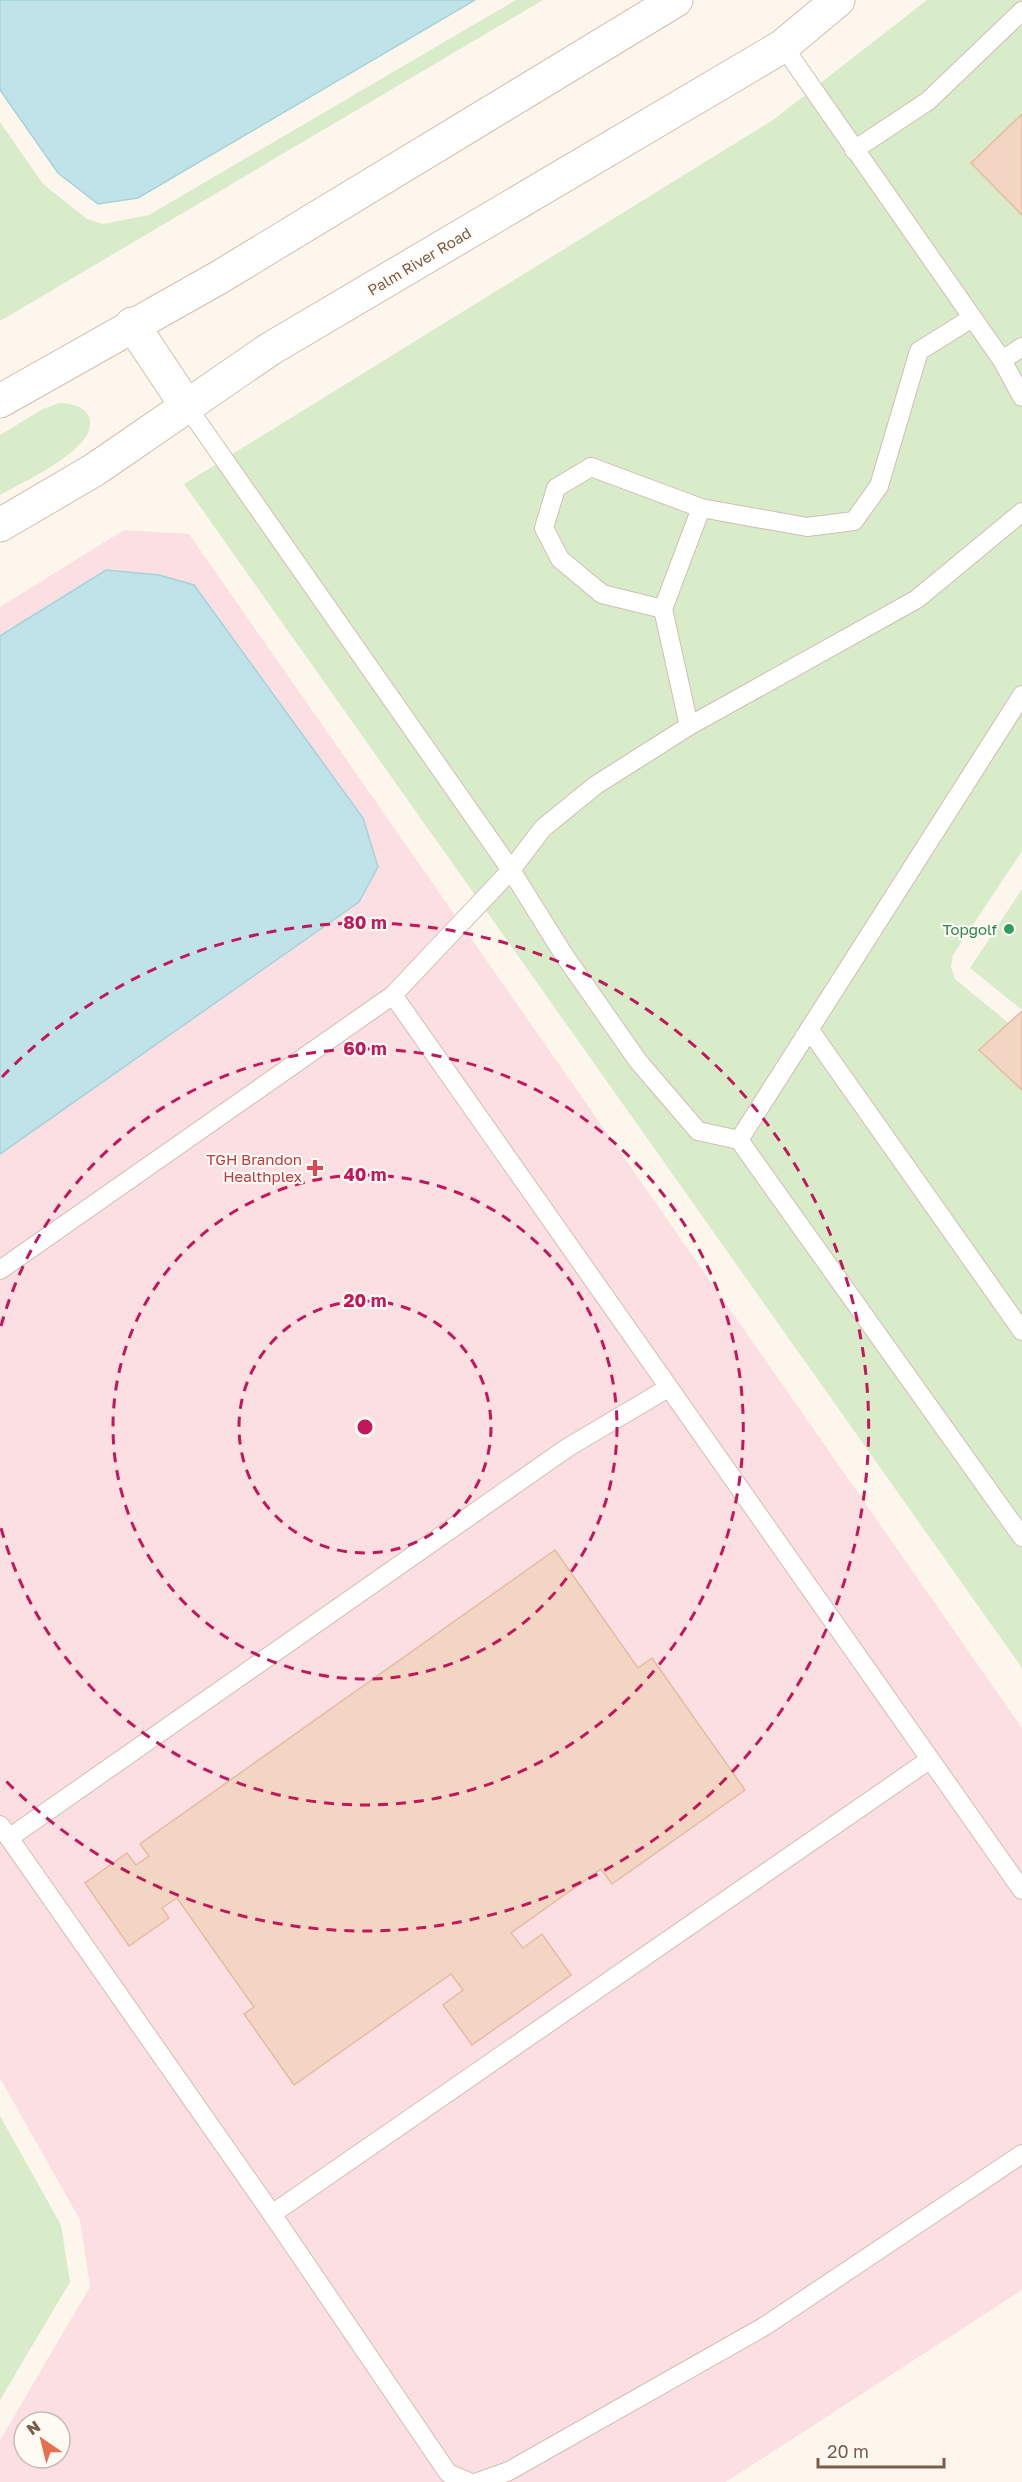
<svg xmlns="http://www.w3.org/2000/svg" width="1022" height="2482" viewBox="0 0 1022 2482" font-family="'Golos Text',sans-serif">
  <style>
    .medical { fill: #fbdfe3; fill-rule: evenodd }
    .green { fill: #d8ecc9 }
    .water { fill: #bfe3e8; stroke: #a5d3da; stroke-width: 1.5 }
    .building { fill: #f3d5c3; stroke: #e6bba3; stroke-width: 1.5 }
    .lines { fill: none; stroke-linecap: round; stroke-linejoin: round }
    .lane-casing { stroke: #d1beb0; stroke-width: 20 }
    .street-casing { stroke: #d1beb0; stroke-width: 35 }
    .lane { stroke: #fff; stroke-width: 18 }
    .street { stroke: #fff; stroke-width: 33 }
    .ring { fill: none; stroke: #c2185b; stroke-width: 3; stroke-dasharray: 10 8 }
    .leisure-dot { fill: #2e9e5b; stroke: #fffaf3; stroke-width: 2 }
    .health-dot { fill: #e0444e; stroke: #fffaf3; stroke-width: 2 }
    .labels { text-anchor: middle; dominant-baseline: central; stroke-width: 4.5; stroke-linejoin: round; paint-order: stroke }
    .street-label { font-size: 15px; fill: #7a5c4d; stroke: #fffaf3 }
    .leisure-label { font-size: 15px; fill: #27864d; stroke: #fffaf3; text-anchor: end }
    .health-label { font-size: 15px; fill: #be3a42; stroke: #fffaf3; text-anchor: end }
    .centre { fill: #c2185b; stroke: #fffaf3; stroke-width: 3 }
    .ring-label { font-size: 18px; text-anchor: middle; font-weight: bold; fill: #c2185b; stroke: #fffaf3; stroke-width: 4.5; stroke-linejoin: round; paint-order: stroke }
  </style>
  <rect width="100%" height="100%" fill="#fdf6ec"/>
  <path class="medical" d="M124 530 189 534 1022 1728V2290L726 2482H0V2440L90 2287 80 2220 0 2078V607ZM24 2422H60V2458H24Z"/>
  <g class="green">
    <path d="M516 0H543L0 321V122L43 184 87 219 103 224 149 215Z"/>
    <path d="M927 0H1022V851L953 955 951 967 955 979 1022 1034V1668L184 484 773 120Z"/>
    <path d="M59 403C69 403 82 405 88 415 105 446 21 483 0 495V435L43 409Z"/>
    <path d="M1022 889V1010L970 968Z"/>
    <path d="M0 2116 61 2225 70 2282 0 2400Z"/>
  </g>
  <g class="water">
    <path d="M0 0H475L138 198 98 204 58 173 0 90Z"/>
    <path d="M106 570 159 575 194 585 363 818 378 867 359 902 0 1154V636Z"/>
  </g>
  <g class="building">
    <path d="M1022 114V215L971 163Z"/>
    <path d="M1022 1011V1090L979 1050Z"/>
    <path d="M555 1550 638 1668 652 1658 745 1790 612 1884 601 1869 511 1933 523 1948 542 1934 571 1975 472 2045 443 2005 463 1990 451 1974 294 2085 244 2014 254 2007 177 1898 162 1908 169 1918 129 1946 85 1883 127 1853 136 1865 149 1856 140 1844Z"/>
  </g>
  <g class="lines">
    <g class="lane-casing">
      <g id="lane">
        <path d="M783 46 1002 360 1022 397"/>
        <path d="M854 150 928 101 1022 11"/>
        <path d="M1002 360 1022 347"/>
        <path d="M186 405 511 870 564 955 638 1061 698 1131 739 1140 1022 1537"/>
        <path d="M663 609 602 594 560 559 544 528 556 488 591 467 701 508"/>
        <path d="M689 726 663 609 701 508 807 527 854 521 879 486 919 351 972 318"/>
        <path d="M393 995 1022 1890"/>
        <path d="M809 1029 1022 1331"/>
        <path d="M739 1140 1022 695"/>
        <path d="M0 1270 393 995 511 870 543 828 596 785 689 726 917 599 1022 512"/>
        <path d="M0 1825 272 2214 448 2473 469 2482"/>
        <path d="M9 1838 567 1448 668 1388"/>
        <path d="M272 2214 929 1760"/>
        <path d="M478 2482 509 2471 765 2326 1022 2154"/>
      </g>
    </g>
    <g class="street-casing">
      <g id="street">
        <path d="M132 324 186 405"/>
        <path d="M0 401 218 278 676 0"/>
        <path d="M0 525 94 470 270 349 783 46 838 0"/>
      </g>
    </g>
    <use href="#lane" class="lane"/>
    <use href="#street" class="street"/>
  </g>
  <g class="ring">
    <circle cx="365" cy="1427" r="126"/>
    <circle cx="365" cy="1427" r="252"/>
    <path d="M1 1326A378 378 0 1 1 1 1528"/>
    <path d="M2 1077A504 504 0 1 1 2 1777"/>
  </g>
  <circle class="leisure-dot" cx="1009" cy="929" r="6"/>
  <path class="health-dot" d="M312 1159h6v6h6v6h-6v6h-6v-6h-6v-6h6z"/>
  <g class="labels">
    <g class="street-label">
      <text transform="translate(419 261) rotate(-31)">Palm River Road</text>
    </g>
    <g class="leisure-label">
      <text x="997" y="929">Topgolf</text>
    </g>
    <g class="health-label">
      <text x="302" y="1159">TGH Brandon<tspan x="302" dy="17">Healthplex</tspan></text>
    </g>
  </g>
  <circle cx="365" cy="1427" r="9" class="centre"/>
  <g class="ring-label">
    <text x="365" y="929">80 m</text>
    <text x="365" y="1055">60 m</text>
    <text x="365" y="1181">40 m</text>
    <text x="365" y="1307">20 m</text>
  </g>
  <g transform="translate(42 2440) rotate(325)"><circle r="28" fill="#fffaf3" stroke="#cabbb1" stroke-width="1.5"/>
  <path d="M0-4.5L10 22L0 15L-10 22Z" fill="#e76f51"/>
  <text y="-9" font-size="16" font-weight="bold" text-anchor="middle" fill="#7a5c4d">N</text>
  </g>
  <path d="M818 2458v9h126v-9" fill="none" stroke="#7a5c4d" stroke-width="3"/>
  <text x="827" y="2458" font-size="18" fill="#7a5c4d" stroke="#fffaf3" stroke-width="4.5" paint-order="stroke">20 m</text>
</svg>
